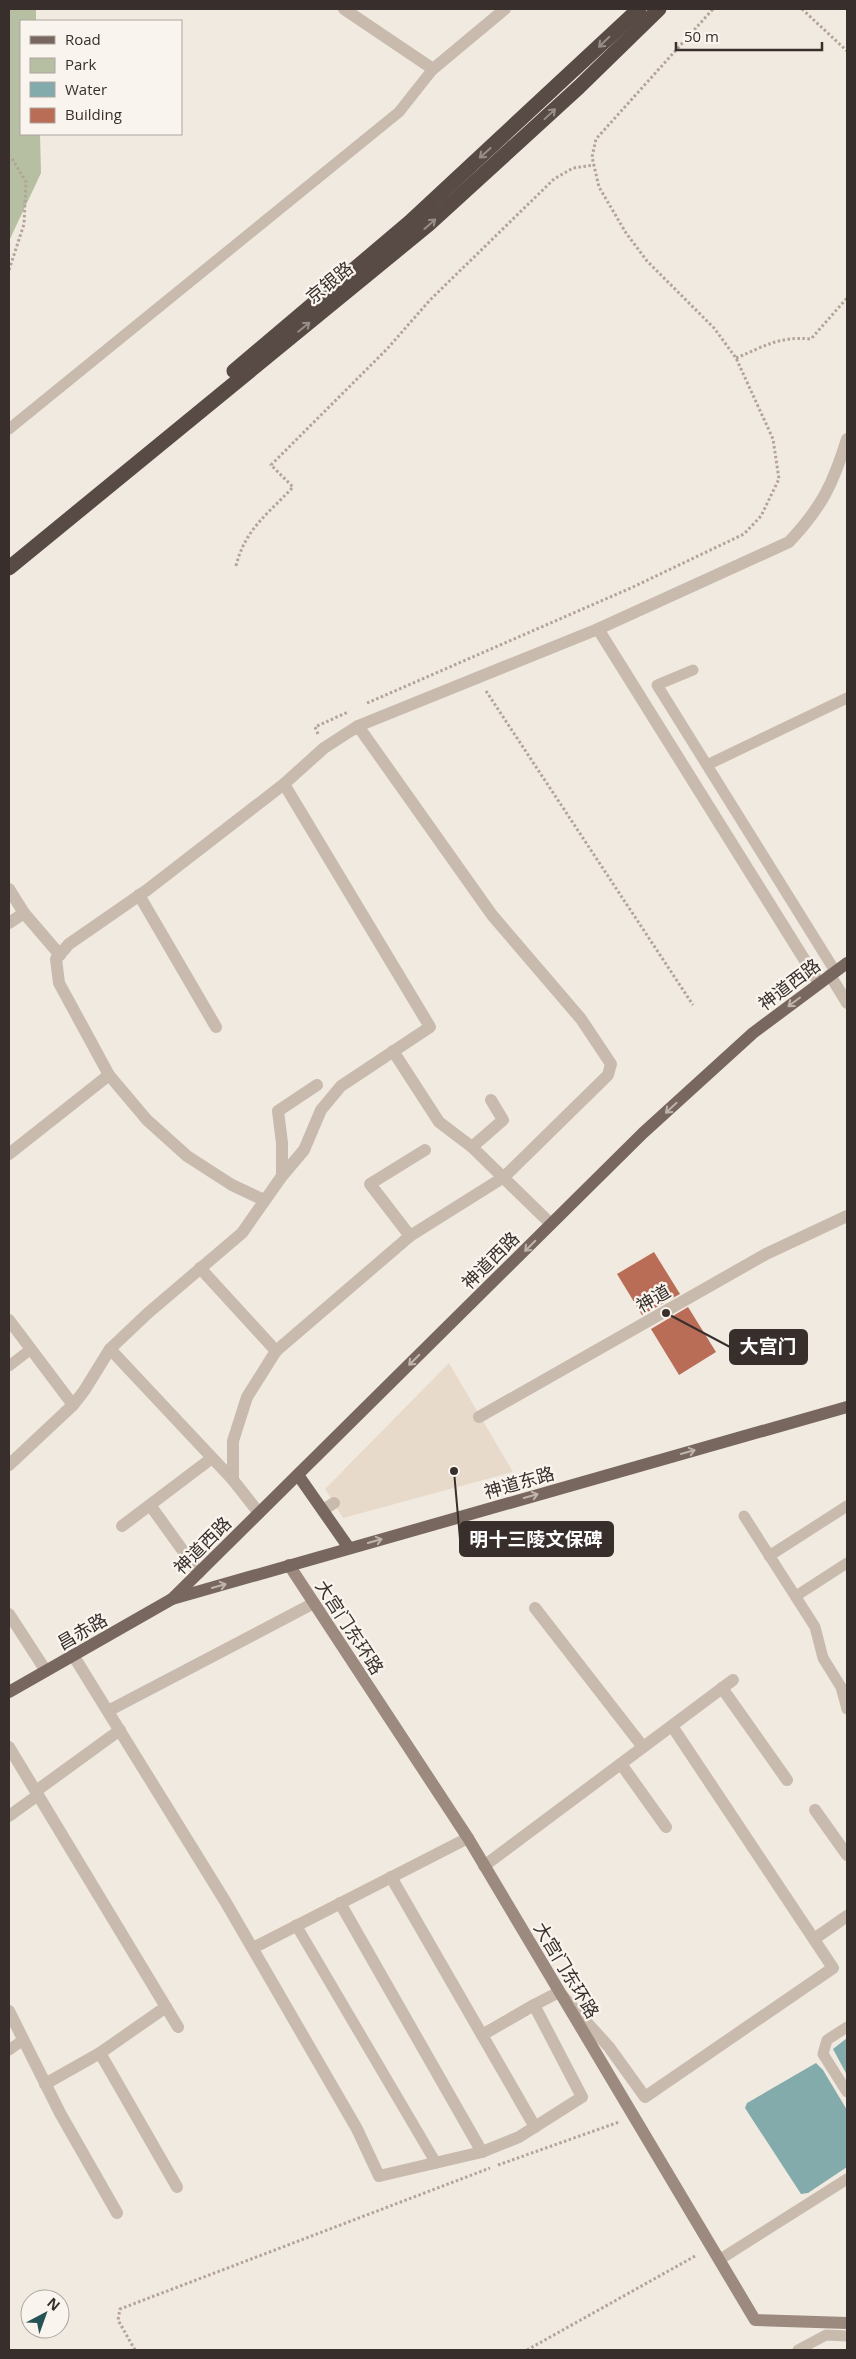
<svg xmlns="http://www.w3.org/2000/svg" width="856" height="2359" viewBox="0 0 856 2359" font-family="'Open Sans','Noto Sans SC',sans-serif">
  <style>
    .green { fill: #b6bfa2 }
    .plaza { fill: #e8daca }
    .water { fill: #83abac }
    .building { fill: #ba6d56 }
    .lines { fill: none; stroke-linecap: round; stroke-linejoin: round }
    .path { stroke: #b4a498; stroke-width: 3; stroke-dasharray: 2.5 2.5; stroke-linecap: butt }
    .lane { stroke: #c9baae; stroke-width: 11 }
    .street { stroke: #c9baae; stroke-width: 12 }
    .secondary { stroke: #9c8a7f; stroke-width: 12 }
    .primary { stroke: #78675e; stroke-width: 12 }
    .highway { stroke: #584a44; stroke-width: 15 }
    .oneway { stroke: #988e88 }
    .oneway2 { stroke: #bfb5ad }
    .labels { text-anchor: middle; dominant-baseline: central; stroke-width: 4.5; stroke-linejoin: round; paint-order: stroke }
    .street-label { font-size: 18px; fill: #382f2c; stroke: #f9f4ee }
    .leader { fill: none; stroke: #382f2c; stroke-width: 2 }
    .callout-dot { fill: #382f2c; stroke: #f9f4ee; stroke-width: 2 }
    .callout { fill: #382f2c; stroke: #382f2c; stroke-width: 2 }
    .callout-label { font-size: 19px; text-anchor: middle; font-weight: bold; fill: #fff }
  </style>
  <rect width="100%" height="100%" fill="#f1eae1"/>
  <path class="green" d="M9 9H36V21H21V134H40L41 173 9 241Z"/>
  <path class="plaza" d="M449 1363 513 1472 343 1518 325 1489Z"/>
  <g class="water">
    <path d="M847 2038V2075L833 2049Z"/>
    <path d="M816 2063 823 2070 847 2110V2167L808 2193 801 2194 745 2108 747 2103Z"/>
  </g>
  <g class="building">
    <path d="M654 1252 680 1294 642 1315 617 1274Z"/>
    <path d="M688 1307 716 1352 679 1375 651 1329Z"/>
  </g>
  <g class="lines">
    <g class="path">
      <path d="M802 9 847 51"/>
      <path d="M9 270 24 224 26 182 11 157"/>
      <path d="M736 358C765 346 779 336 811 339L847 298"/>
      <path d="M236 566C245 529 268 514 293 487L271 465 387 349 430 300 554 179 573 168 594 165"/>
      <path d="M486 691 693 1005"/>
      <path d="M367 703 633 587 744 534 761 516 779 479 773 439 736 358 714 328 647 261 626 233 599 187 592 157 596 139 713 9"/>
      <path d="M318 734 315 727 348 712"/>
      <path d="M498 2165 619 2122"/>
      <path d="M135 2350 118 2320 120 2309 490 2168"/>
      <path d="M527 2350 697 2255"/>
    </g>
    <g class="lane">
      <path d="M9 429 399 112 433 69"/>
      <path d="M693 670 657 685 835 971"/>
      <path d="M707 765 847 698"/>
      <path d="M9 1366 31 1349"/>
      <path d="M744 1516 815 1627 823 1658 841 1687 847 1709"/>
      <path d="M769 1556 847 1506"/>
      <path d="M796 1596 847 1563"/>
      <path d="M296 1925 436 2163"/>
      <path d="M847 2027 827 2040 823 2054 847 2092"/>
      <path d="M9 2050 23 2040"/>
      <path d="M719 2260 847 2179"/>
      <path d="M798 2350 826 2335 847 2336"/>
    </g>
    <g class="street">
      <path d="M344 9 433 69 505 9"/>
      <path d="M598 629 819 983"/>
      <path d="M358 726 598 629 789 542C822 507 833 484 847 439"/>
      <path d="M9 889 24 913"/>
      <path d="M139 895 216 1027"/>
      <path d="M9 923 24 913 60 955"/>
      <path d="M830 975 847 1003"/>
      <path d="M393 1051 439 1122 472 1147"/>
      <path d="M491 1100 503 1120 472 1147 551 1224"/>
      <path d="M9 1154 109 1075"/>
      <path d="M282 1176V1143L278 1111 317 1085"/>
      <path d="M410 1236 370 1184 425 1150"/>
      <path d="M200 1268 276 1351"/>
      <path d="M9 1320 73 1405"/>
      <path d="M110 1349 233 1480"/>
      <path d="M479 1417 766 1254 847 1216"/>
      <path d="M9 1465 73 1405 84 1391 110 1349 148 1313 242 1233 282 1176 304 1150 321 1110 341 1086 430 1027 284 784"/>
      <path d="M150 1505 199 1573"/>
      <path d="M323 1510 334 1503"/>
      <path d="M259 1513 233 1480V1441L247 1397 276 1351 410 1236 504 1177 608 1075 611 1064 581 1019 492 915 358 726 324 748 284 784 147 890 69 944 56 959 59 983 109 1075 147 1120 187 1156 232 1185 264 1200"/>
      <path d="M122 1526 212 1458"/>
      <path d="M535 1608 643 1747"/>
      <path d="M9 1614 46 1671"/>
      <path d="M73 1655 225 1901 357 2129 379 2176 482 2152 519 2137 582 2097 534 2005 559 1992 609 2047 645 2097 833 1968 672 1726"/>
      <path d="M722 1688 787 1780"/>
      <path d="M108 1711 314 1603"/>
      <path d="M9 1747 178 2027"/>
      <path d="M621 1764 666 1827"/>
      <path d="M36 1791 120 1730"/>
      <path d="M815 1810 847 1855"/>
      <path d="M9 1816 38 1795"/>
      <path d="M484 1866 733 1680"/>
      <path d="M391 1877 535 2127"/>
      <path d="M340 1903 482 2152"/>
      <path d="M814 1939 847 1916"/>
      <path d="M253 1948 468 1838"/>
      <path d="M9 2011 60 2113 117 2213"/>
      <path d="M482 2035 534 2005"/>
      <path d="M100 2053 177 2187"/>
      <path d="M45 2084 100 2053 166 2007"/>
    </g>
    <path class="secondary" d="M289 1565 468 1838 755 2320 847 2323"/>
    <g class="primary">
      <path d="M298 1475 349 1548"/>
      <path d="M172 1599 643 1133 753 1033 847 963"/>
      <path d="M9 1692 172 1599 847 1407"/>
    </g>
    <g class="highway">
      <path d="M234 371 410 222 639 9"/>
      <path d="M9 568 429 224 579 87 659 9"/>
    </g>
  </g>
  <defs><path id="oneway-shaft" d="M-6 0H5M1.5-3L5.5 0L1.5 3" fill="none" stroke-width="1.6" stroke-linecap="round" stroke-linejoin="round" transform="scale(1.25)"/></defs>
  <g class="oneway">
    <use href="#oneway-shaft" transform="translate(604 42) rotate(136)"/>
    <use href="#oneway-shaft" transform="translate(550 114) rotate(-43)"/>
    <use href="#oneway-shaft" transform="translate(485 153) rotate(138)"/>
    <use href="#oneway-shaft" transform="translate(430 224) rotate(-41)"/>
    <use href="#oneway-shaft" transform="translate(304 327) rotate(-39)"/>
  </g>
  <g class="oneway2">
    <use href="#oneway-shaft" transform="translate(794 1002) rotate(143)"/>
    <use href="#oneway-shaft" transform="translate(671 1108) rotate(137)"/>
    <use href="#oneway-shaft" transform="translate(530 1246) rotate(135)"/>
    <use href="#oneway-shaft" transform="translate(414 1360) rotate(135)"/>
    <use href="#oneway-shaft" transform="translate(688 1452) rotate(-16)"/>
    <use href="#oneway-shaft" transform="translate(531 1496) rotate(-16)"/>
    <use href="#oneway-shaft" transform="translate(375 1541) rotate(-16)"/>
    <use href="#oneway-shaft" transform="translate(219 1586) rotate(-16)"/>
  </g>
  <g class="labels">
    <g class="street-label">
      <text transform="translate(329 282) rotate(-39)">京银路</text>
      <text transform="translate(789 984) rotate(-37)">神道西路</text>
      <text transform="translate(490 1260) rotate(-45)">神道西路</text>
      <text transform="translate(653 1298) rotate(-30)">神道</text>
      <text transform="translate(519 1482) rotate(-16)">神道东路</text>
      <text transform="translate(202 1545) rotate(-45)">神道西路</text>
      <text transform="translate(350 1627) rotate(57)">大宫门东环路</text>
      <text transform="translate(82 1631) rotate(-30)">昌赤路</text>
      <text transform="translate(567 1970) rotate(59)">大宫门东环路</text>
    </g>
  </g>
  <path class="leader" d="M666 1313L730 1347M454 1471L460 1539"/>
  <g class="callout-dot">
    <circle cx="666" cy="1313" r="5"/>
    <circle cx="454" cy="1471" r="5"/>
  </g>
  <g class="callout">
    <rect x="730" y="1330" width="77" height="34" rx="5"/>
    <rect x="460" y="1522" width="153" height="34" rx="5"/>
  </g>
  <g class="callout-label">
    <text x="768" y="1353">大宫门</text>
    <text x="536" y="1546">明十三陵文保碑</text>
  </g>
  <rect width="856" height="2359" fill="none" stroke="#382f2c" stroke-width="20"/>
  <rect x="20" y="20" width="162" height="115" fill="#f9f4ee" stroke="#aca5a0"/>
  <rect x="30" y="36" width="25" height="8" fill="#78675e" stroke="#aca5a0"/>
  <text x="65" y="45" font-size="15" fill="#382f2c">Road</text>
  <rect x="30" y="58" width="25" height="15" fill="#b6bfa2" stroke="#aca5a0"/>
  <text x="65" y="70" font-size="15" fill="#382f2c">Park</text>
  <rect x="30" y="82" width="25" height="15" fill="#83abac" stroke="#aca5a0"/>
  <text x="65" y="95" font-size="15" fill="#382f2c">Water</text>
  <rect x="30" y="108" width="25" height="15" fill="#ba6d56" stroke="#aca5a0"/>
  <text x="65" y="120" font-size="15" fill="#382f2c">Building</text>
  <g transform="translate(45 2314) rotate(41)"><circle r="24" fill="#f9f4ee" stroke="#aca5a0"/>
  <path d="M0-4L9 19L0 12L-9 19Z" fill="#255356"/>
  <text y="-8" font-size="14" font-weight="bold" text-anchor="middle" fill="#382f2c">N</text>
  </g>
  <path d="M676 42v8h146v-8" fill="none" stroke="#382f2c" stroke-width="2.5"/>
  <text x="684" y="42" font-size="15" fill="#382f2c" stroke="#f9f4ee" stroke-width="4" paint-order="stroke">50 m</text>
</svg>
